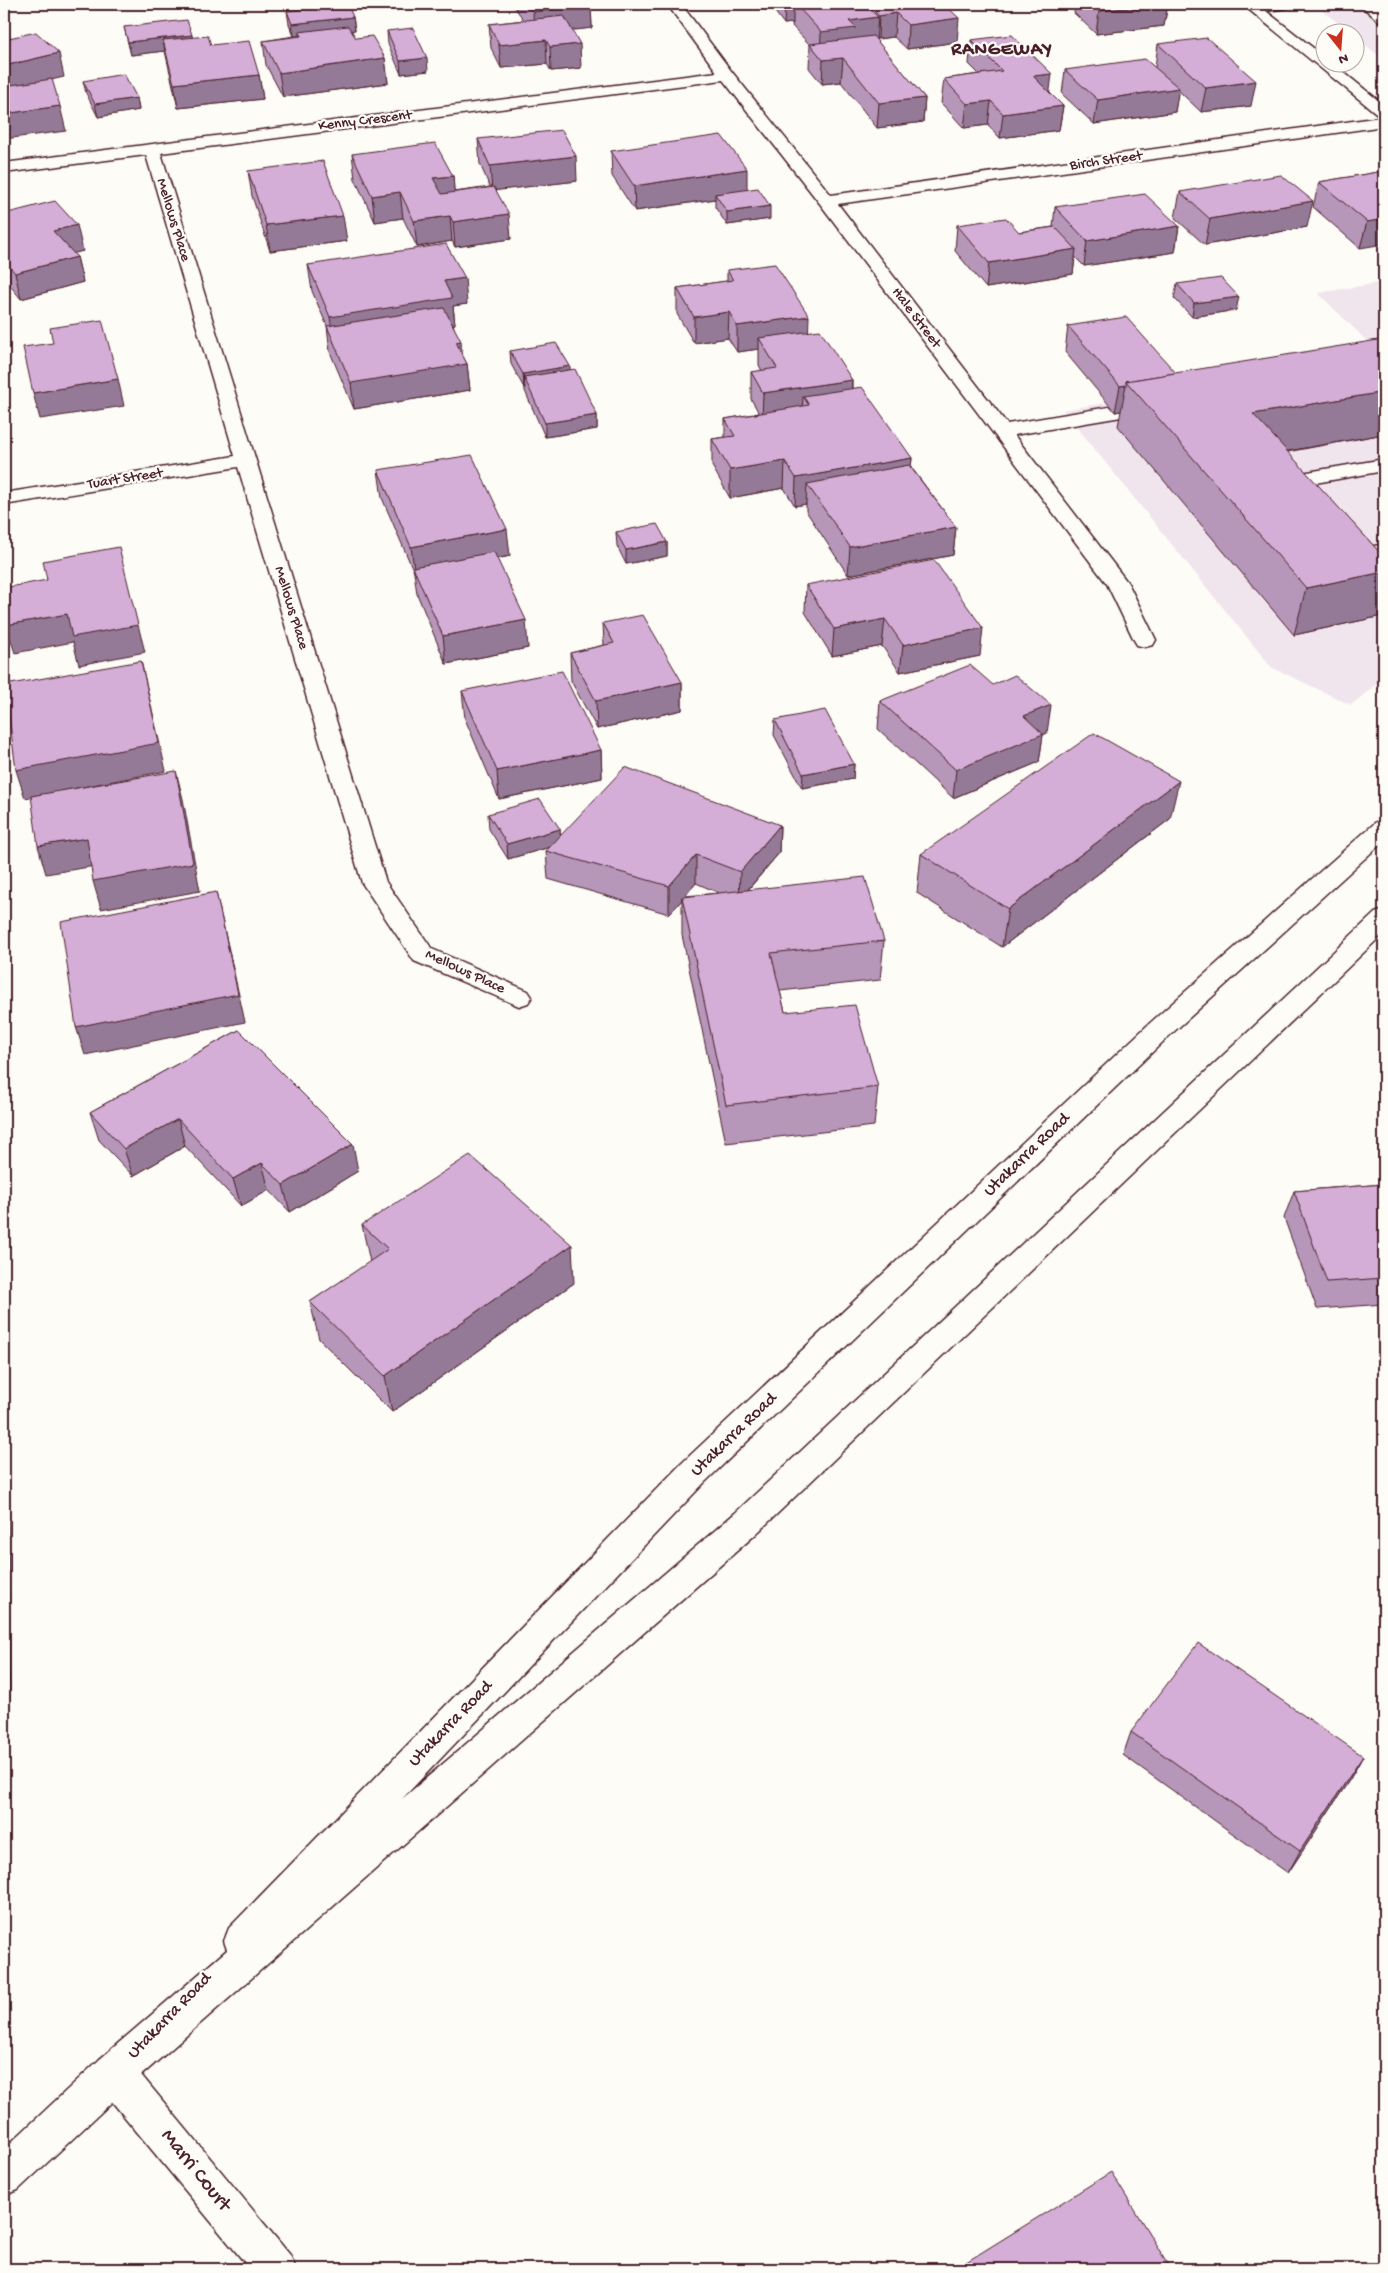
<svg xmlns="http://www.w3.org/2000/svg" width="1388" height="2273" viewBox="0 0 1388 2273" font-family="'Gochi Hand',sans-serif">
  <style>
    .built { fill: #f1e5ed }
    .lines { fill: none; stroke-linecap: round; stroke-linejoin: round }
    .minor-casing { stroke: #4a1f2b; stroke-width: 3 }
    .major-casing { stroke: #4a1f2b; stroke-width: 3 }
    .minor { fill: #fdfcf7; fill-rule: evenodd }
    .major { fill: #fdfcf7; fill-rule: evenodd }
    .wall { fill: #b696b9; stroke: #4a1f2b; fill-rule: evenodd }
    .shaded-wall { fill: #947a96; stroke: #4a1f2b }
    .building { fill: #d4aed7; stroke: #4a1f2b }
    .labels { text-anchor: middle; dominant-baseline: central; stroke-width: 4.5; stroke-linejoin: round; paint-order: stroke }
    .far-street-label { font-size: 15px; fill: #4a1f2b; stroke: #fdfcf7 }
    .street-label { font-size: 18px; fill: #4a1f2b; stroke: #fdfcf7 }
    .far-district-label { font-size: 19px; font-weight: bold; letter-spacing: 1px; fill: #4a1f2b; stroke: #fdfcf7 }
    .near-street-label { font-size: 21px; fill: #4a1f2b; stroke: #fdfcf7 }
  </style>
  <rect width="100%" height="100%" fill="#fdfcf7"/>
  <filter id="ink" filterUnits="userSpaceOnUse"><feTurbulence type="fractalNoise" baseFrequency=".02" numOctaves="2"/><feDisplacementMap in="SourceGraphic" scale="10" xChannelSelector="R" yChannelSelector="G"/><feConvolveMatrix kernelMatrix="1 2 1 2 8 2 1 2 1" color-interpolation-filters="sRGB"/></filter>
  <g filter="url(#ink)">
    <g class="built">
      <path d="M1313 4H1384V60L1356 37V32H1350Z"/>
      <path d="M1384 282V678L1351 705 1271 667 1063 410 1383 357 1318 293Z"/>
    </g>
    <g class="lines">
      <g class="minor-casing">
        <g id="minor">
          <path d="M667 4H681L732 72 831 195 1381 117 1242 4H1295L1293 7 1266 11 1326 58V62H1331L1384 105V126L838 204 1007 424 1151 400 1158 402 1160 406 1158 410 1151 412 1014 435 1128 583 1156 640 1153 645 1145 647 1137 645 1134 640 1107 584 821 205 723 80 161 153 386 882 432 949 528 991 532 997 528 1003 519 1006 414 961 362 883 238 467 4 505V493L235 456 146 155 4 173V163L717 72Z"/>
          <path d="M1359 4H1375L1384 11V22L1379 21Z"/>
          <path d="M1384 459V471L1298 486 1301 490 1298 494C1286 497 1281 492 1274 482L1277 478 1284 476Z"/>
          <path d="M1345 540 1352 542 1359 549 1384 544V556C1361 561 1350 568 1335 546L1338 542Z"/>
          <path d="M114 2054 128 2059 290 2255 296 2269H250L100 2087 95 2073 100 2059Z"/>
        </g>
      </g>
      <g class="major-casing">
        <path id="major" d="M1384 820V841L1168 1037 704 1483 402 1799 734 1514 1375 913 1384 910V933L756 1534 128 2087 18 2190 4 2196V2149L100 2059 227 1950 224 1941 229 1928 682 1463 1150 1023 1376 822Z"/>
      </g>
      <use href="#minor" class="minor"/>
      <use href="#major" class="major"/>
    </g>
    <g class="wall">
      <path d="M512 4H591L592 28 572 30 581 68 551 71 547 64 501 68 491 48 489 24 524 20Z"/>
      <path d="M769 4H864L867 6V4H944L957 42 907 49 894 37 878 39 876 38V40L925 98 923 122 877 128 841 82 822 84 809 68 810 45 792 26 793 23 784 24Z"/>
      <path d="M1075 4H1168L1164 26 1096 34 1074 13Z"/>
      <path d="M287 11 353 17 355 30H351L356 38 385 58 388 83 283 97 266 65 263 41 294 36 289 24Z"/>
      <path d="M124 27 192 37 211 45 259 75 263 99 178 108 165 51 131 55Z"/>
      <path d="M387 31 428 71 401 74 388 44Z"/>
      <path d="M971 40 1049 93 1063 106 1059 130 1000 138 988 125 964 128 941 103 944 79 979 74 969 64Z"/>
      <path d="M1158 44 1251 106 1201 112 1178 90 1175 112 1094 124 1062 94 1065 70 1155 67Z"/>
      <path d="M83 81 137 98 139 110 98 117 86 93Z"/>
      <path d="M478 139 577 181 496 190 511 239 455 247 452 241 417 247 403 218 375 222 355 179 352 154 453 176 454 192 490 187 480 164Z"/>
      <path d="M611 151 747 189 770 219 727 225 715 207V199L635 211 612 176Z"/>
      <path d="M248 171 347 241 270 251 252 196Z"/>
      <path d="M1384 171 1360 248 1313 207 1319 182Z"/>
      <path d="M1180 192 1307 227 1205 245 1175 218Z"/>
      <path d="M1055 207 1179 226 1175 252 1084 266 1075 257 1073 274 986 288 955 251 957 225 1019 232 1053 227Z"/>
      <path d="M4 214 83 251 73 253 77 257 83 282 21 299 4 278Z"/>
      <path d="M308 265 467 304 453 306 455 324H453L462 355 467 364 470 390 354 409 330 352 327 326 312 291Z"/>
      <path d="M727 270 808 331 852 380V389L912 458 911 467 956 527 953 555 848 575 806 511V504L795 506 784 488 730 498 712 466V439L725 437V419L759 413 751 399V372L762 371 759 365V349L737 352 728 338 694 343 677 314V288L727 281Z"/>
      <path d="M1177 284 1236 310 1192 317 1174 298Z"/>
      <path d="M1068 326 1176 373 1384 434 1287 452 1384 557V609L1382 616 1294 635 1118 426 1121 411 1115 412 1065 352Z"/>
      <path d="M510 351 570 370 597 415V429L545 437 525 391V388H524L511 364Z"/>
      <path d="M378 470 510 556 497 559 528 648 446 664 417 594 414 572 382 498Z"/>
      <path d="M616 532 667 542V556L626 564 617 546Z"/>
      <path d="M806 585 980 656 900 672 882 646 832 656 805 612Z"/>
      <path d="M603 623 682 682V710L597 729 571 681 570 653 604 645Z"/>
      <path d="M462 691 601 750 602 778 499 799 465 719Z"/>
      <path d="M880 701 1047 733 1043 735 1039 762 953 798 878 729Z"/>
      <path d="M775 720 854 764 853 779 802 788 774 735Z"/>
      <path d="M488 814 560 829V836L780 825 779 853 748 890 884 941 880 980 780 991 785 1012 878 1087 874 1126 726 1143 682 935V900L669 914 548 879 546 851 550 847 508 859 489 829ZM696 883 719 893 685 896Z"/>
      <path d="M1170 819 1002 947 917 893 921 854Z"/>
      <path d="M239 1030 358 1171 290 1212 269 1190 241 1206 185 1146 133 1176 99 1140 90 1112Z"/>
      <path d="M1384 1184V1304L1317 1309 1284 1218 1294 1191Z"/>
      <path d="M362 1225 574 1283 392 1412 319 1339 310 1302 370 1262Z"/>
      <path d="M1131 1732 1363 1756 1350 1779 1288 1873 1123 1755Z"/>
    </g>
    <g class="shaded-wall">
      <path d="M131 4H162L132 8Z"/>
      <path d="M591 4 592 28 534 35 533 12Z"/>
      <path d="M785 4H793V23L784 24Z"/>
      <path d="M1159 4H1168L1164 26 1096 34 1099 11Z"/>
      <path d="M896 13 894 37 878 39 879 16Z"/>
      <path d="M353 17 355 30 301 36 299 32V36H294L292 24Z"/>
      <path d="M878 17 876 41 820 56 821 32 849 21Z"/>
      <path d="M959 18 957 42 907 49 908 25Z"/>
      <path d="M192 35 194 47 163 40 165 51 131 55 128 42Z"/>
      <path d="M546 40 547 64 501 68 499 45Z"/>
      <path d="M580 44 581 68 551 71 550 47Z"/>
      <path d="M59 53 64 77 4 91V66Z"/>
      <path d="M385 58 388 83 283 97 279 73Z"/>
      <path d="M427 58 428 71 401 74 400 61Z"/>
      <path d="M843 58 841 82 822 84 823 60Z"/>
      <path d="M1052 74 1049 98 1033 76Z"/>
      <path d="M259 75 263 99 178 108 174 84Z"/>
      <path d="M1256 81 1251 106 1201 112 1206 88Z"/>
      <path d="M1179 88 1175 112 1094 124 1098 100Z"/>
      <path d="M137 98 139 110 98 117 95 104Z"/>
      <path d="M925 98 923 122 877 128 879 103Z"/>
      <path d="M991 101 988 125 964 128 967 104Z"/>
      <path d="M60 106 66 131 4 139V114Z"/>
      <path d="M1063 106 1059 130 1000 138 1003 114Z"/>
      <path d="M576 156 577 181 492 191 490 166Z"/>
      <path d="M747 169V194H715V199L635 211 634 186Z"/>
      <path d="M453 176 455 201 436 204 433 178Z"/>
      <path d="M400 192 403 218 375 222 372 196Z"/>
      <path d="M1313 201 1307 227 1205 245 1210 219Z"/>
      <path d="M770 206V219L727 225V212Z"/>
      <path d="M509 214 511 239 455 247 453 222Z"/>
      <path d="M343 216 347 241 270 251 266 225Z"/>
      <path d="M450 216 452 241 417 247 414 221Z"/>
      <path d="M1384 219V244L1360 248 1367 222Z"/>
      <path d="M77 225 83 251 60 257 53 231Z"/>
      <path d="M1179 226 1175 252 1084 266 1087 241Z"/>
      <path d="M1076 249 1073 274 986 288 989 263Z"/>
      <path d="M77 257 83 282 21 299 15 273Z"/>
      <path d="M465 278 467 304 453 306 455 324 334 343 330 317 444 281Z"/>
      <path d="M1239 297 1236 310 1192 317 1194 303Z"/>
      <path d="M729 312 728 338 694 343V317Z"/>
      <path d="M809 316 808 342 759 338V349L737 352V326Z"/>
      <path d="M461 341 463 364H467L470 390 354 409 351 383 456 342Z"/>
      <path d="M570 366V380L524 377 525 388H524L523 374Z"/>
      <path d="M118 379 124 406 40 419 33 393Z"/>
      <path d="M852 380 851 406 809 405 803 396 802 414 762 419 763 393Z"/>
      <path d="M1126 385 1121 411 1115 412 1120 386Z"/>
      <path d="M1384 392V434L1243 459 1253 414Z"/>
      <path d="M597 415V429L545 437V423Z"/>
      <path d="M912 458 909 486 807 484 806 504 795 506 796 478Z"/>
      <path d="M785 461 784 488 730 498V470Z"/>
      <path d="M956 527 953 555 848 575 850 547Z"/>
      <path d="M507 529 510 556 416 574 414 568 411 547Z"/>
      <path d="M667 542V556L626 564V550Z"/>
      <path d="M1384 572V609L1382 616 1294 635 1306 588Z"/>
      <path d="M67 614 138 625 145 652 79 665 73 642 15 653 6 625Z"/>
      <path d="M885 619 882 646 832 656 834 629Z"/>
      <path d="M526 620 528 648 446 664 443 636Z"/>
      <path d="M983 628 980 656 900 672 903 645Z"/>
      <path d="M141 661 166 771 25 798 16 770Z"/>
      <path d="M682 682V710L597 729 596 701Z"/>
      <path d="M1051 705 1047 733 1043 735 1039 762 953 798 956 770 1024 716Z"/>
      <path d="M601 750 602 778 499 799 497 771Z"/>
      <path d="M854 764 853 779 802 788 803 774Z"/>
      <path d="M176 771 183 799 200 891 101 909 93 881Z"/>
      <path d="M1179 781 1170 819 1002 947 1008 909Z"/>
      <path d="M780 825 779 853 739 900 740 872Z"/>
      <path d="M560 829 561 844 508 859 507 844Z"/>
      <path d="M87 838 95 866 46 874 38 846Z"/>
      <path d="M696 855V883L682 899V897V900L669 914V886Z"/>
      <path d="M216 892 245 1022 85 1055 76 1027Z"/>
      <path d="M178 1119 185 1146 133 1176 124 1149Z"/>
      <path d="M353 1144 358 1171 290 1212 283 1185Z"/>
      <path d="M262 1163 269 1190 241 1206 233 1179Z"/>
      <path d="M572 1245 574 1283 392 1412 385 1376Z"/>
      <path d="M4 1495 8 1503 10 1729 4 1730Z"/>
      <path d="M1363 1756 1350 1779 1288 1873 1300 1851Z"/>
    </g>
    <g class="building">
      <path d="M527 4H591L533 12Z"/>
      <path d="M795 4H864L878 17 849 21 856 28 821 32Z"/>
      <path d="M867 4H944L959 18 908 25 896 13 879 16Z"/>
      <path d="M1092 4H1159L1099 11Z"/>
      <path d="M348 5 353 17 292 24 287 11Z"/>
      <path d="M564 16 580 44 550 47 546 40 499 45 489 24Z"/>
      <path d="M187 20 192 35 128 42 124 27Z"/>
      <path d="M348 26 356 38 372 36 385 58 279 73 263 41 301 36 299 32Z"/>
      <path d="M413 28 427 58 400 61 387 31Z"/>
      <path d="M36 32 59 53 4 66V34L9 38Z"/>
      <path d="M1012 35 1052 74 1033 76 1063 106 1003 114 991 101 967 104 944 79 1002 71 971 40Z"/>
      <path d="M208 36 211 45 249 41 259 75 174 84 163 40Z"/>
      <path d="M873 36 925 98 879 103 843 58 823 60 810 44Z"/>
      <path d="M1207 38 1256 81 1206 88 1158 44Z"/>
      <path d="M1145 59 1179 88 1098 100 1065 70Z"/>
      <path d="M124 74 137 98 95 104 83 81Z"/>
      <path d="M52 79 60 106 4 114V86Z"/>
      <path d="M562 130 576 156 490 166 478 139Z"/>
      <path d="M721 135 747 169 634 186 611 151Z"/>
      <path d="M435 143 453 176 433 178 442 194 494 187 509 214 453 222 450 216 414 221 400 192 372 196 352 154Z"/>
      <path d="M323 161 343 216 266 225 248 171Z"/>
      <path d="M1384 171V219L1367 222 1319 182Z"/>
      <path d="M1281 175 1313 201 1210 219 1180 192Z"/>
      <path d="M758 188 770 206 727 212 715 194Z"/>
      <path d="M1145 194 1179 226 1087 241 1055 207Z"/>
      <path d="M55 201 77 225 53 231 77 257 15 273 4 260V241L9 240 4 234V214Z"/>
      <path d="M1006 218 1019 232 1055 227 1076 249 989 263 957 225Z"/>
      <path d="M446 244 465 278 444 281 452 298 330 317 308 265Z"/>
      <path d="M775 264 809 316 737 326 729 312 694 317 677 288 733 280 727 270Z"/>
      <path d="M1221 278 1239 297 1194 303 1177 284Z"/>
      <path d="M444 308 461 341 456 342 467 364 351 383 327 326Z"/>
      <path d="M1126 317 1176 373 1126 381V385L1120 386 1068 326Z"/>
      <path d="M102 320 118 379 33 393 23 347 53 343 50 328Z"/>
      <path d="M820 330 852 380 763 393 751 372 777 368 759 338Z"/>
      <path d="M1384 339V392L1253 414 1384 557V572L1306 588 1126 381Z"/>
      <path d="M556 343 570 366 523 374 510 351Z"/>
      <path d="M575 369 597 415 545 423 524 377Z"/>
      <path d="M862 387 912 458 796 478 785 461 730 470 712 439 735 436 725 419 809 405 803 396Z"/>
      <path d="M472 455 507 529 411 547 378 470Z"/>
      <path d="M909 465 956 527 850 547 807 484Z"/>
      <path d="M657 524 667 542 626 550 616 532Z"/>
      <path d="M119 547 138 625 72 637 67 614 6 625 4 611V588L47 580 43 561Z"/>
      <path d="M494 552 526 620 443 636 413 567Z"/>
      <path d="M934 560 983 628 903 645 885 619 834 629 806 585Z"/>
      <path d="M643 615 682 682 596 701 570 653 614 643 603 623Z"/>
      <path d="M141 661 159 743 16 770 5 685Z"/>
      <path d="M970 665 993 685 1015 675 1051 705 1024 716 1043 734 956 770 880 701Z"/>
      <path d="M562 671 601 750 497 771 462 691Z"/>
      <path d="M825 710 854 764 803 774 775 720Z"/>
      <path d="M1094 733 1179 781 1008 909 921 854Z"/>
      <path d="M625 767 780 825 740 872 696 855 669 886 546 851Z"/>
      <path d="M176 771 193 863 93 881 87 838 38 846 31 796Z"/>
      <path d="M540 799 560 829 507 844 488 814Z"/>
      <path d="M865 877 884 941 771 953 785 1012 855 1005 878 1087 726 1105 682 897Z"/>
      <path d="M216 892 238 994 76 1027 61 922Z"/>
      <path d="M239 1030 353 1144 283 1185 262 1163 233 1179 178 1119 124 1149 90 1112Z"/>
      <path d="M470 1155 572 1245 385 1376 310 1302 388 1249 362 1225Z"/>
      <path d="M1384 1184V1278L1327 1282 1294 1191Z"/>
      <path d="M1198 1643 1363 1756 1300 1851 1131 1732Z"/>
      <path d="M1111 2172 1171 2269H955Z"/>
    </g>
  </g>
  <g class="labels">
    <g class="far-street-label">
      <text transform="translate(365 121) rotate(-7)">Kenny Crescent</text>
      <text transform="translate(1106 161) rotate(-8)">Birch Street</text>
      <text transform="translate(173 220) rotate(73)">Mellows Place</text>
      <text transform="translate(916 318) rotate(53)">Hale Street</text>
      <text transform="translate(125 479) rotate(-9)">Tuart Street</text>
      <text transform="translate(291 608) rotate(73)">Mellows Place</text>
      <text transform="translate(465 972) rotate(25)">Mellows Place</text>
    </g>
    <g class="street-label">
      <text transform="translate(1027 1155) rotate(-44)">Utakarra Road</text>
      <text transform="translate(734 1435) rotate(-44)">Utakarra Road</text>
      <text transform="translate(451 1724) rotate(-46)">Utakarra Road</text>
      <text transform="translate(170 2016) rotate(-46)">Utakarra Road</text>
    </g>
    <g class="far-district-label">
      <text x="1002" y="50">RANGEWAY</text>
    </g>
    <g class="near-street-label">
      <text transform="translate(195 2171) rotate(51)">Marri Court</text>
    </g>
  </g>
  <rect width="1388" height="2273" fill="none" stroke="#fdfcf7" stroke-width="20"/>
  <rect x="10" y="10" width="1368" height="2253" fill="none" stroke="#4a1f2b" stroke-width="2" filter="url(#ink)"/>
  <g transform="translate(1340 48) rotate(163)"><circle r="24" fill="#fdfcf7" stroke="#b5a4a5"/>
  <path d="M0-4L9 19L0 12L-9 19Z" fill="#c8321e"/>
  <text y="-8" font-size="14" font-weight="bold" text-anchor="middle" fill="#4a1f2b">N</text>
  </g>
</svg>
